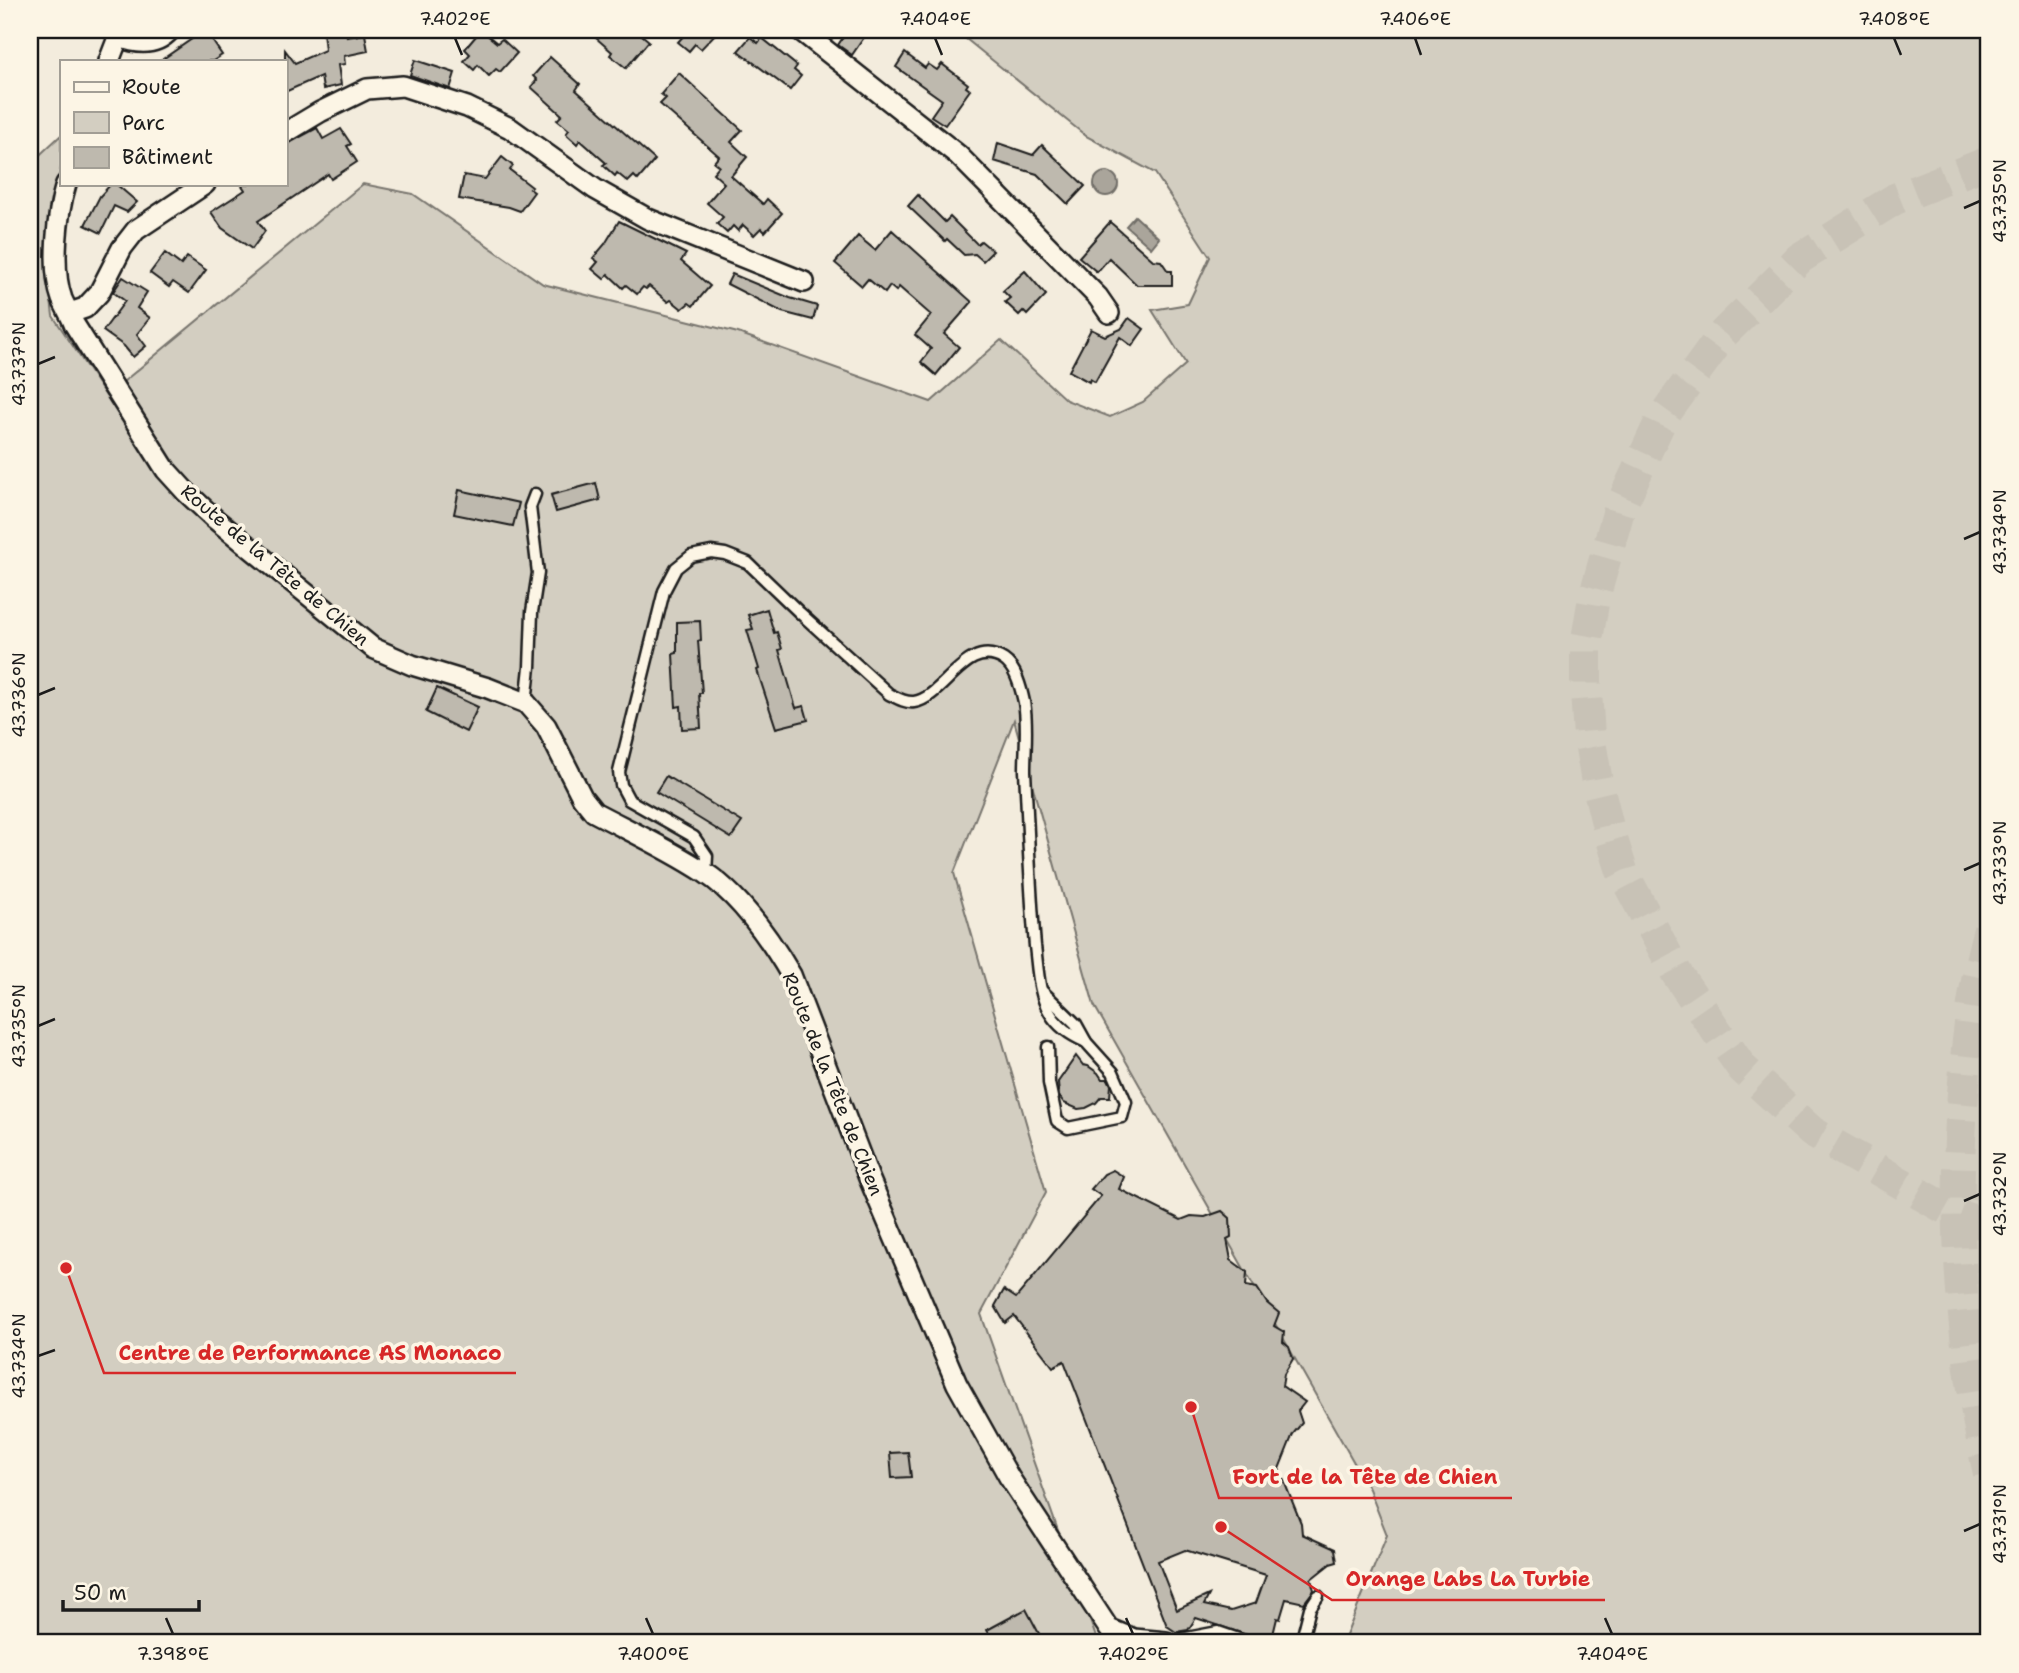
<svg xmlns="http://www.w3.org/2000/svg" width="2019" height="1673" viewBox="0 0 2019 1673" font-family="'Shantell Sans',sans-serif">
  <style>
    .green { fill: #d3cec1; stroke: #78756e; stroke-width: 2 }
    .water { fill: #aaa59b; stroke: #716e68; stroke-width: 2 }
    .building { fill: #beb9ae; stroke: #1c1c1c; stroke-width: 2; fill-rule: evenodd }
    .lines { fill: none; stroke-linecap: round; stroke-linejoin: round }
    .primary-tunnel { stroke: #c8c2b6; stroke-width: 32; stroke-dasharray: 32 16; stroke-linecap: butt }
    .service-casing { stroke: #1c1c1c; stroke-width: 15 }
    .minor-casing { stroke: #1c1c1c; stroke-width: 24 }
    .service { stroke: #fcf5e5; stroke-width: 10 }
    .minor { stroke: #fcf5e5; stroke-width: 19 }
    .ticks { fill: none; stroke: #1c1c1c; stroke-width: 2.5 }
    .labels { text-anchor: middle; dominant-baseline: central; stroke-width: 7; stroke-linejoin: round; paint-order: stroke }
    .street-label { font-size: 19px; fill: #1c1c1c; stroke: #fcf5e5 }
    .leader { fill: none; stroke: #d62828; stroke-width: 2.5 }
    .callout-dot { fill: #d62828; stroke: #fcf5e5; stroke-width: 2.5 }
    .callout-label { font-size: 21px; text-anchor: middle; font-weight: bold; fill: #d62828; stroke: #fcf5e5; stroke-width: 7; stroke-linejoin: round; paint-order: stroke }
    .neatline { fill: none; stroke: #1c1c1c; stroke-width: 2.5 }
    .ticks-label { font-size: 18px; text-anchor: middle; fill: #1c1c1c }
  </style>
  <rect width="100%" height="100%" fill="#f3ecdd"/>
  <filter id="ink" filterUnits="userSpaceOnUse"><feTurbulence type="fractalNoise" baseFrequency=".0143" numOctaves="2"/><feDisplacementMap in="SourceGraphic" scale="14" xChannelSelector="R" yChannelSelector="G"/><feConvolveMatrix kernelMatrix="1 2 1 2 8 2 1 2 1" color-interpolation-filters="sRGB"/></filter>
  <g filter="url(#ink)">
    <path class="green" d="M955 30H1989V1643H1343L1387 1535 1369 1489 1094 1005 1014 720 954 873 1046 1192 981 1314 1098 1643H30V164L61 135V167L50 224 48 275 53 316 106 396 363 184 413 194 543 284 738 333 931 402 1001 340 1066 400 1110 417 1143 402 1186 364 1152 310 1188 304 1210 257 1155 173 1086 136Z"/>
    <g class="water">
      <circle cx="1106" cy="184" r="12"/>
      <path d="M1135 216 1159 238 1151 248 1126 226Z"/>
    </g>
    <g class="building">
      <path d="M205 30 222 55 213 61H160Z"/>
      <path d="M334 30H346L347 37 365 34 368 51 344 56 345 64 338 65 341 85 323 89 321 76 285 92V50L295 63 325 50 323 32Z"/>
      <path d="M481 30 497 43 502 39 517 53 500 72 496 69 489 76 478 65 474 70 464 61 470 54 465 49Z"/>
      <path d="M603 30H636L649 41 626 68 610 55 612 52 596 38Z"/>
      <path d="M681 30H719L701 49 695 44 689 51 678 42 685 34Z"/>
      <path d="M848 30H869L852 55 838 45Z"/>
      <path d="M750 37 758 43 762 38 797 66 794 70 801 76 790 90 738 51Z"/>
      <path d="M905 53 925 68 928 64 937 70 942 64 968 84 966 87 970 90 945 125 931 116 942 100 896 67Z"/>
      <path d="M550 57 580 84 576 90 655 160 638 180 634 176 628 182 617 173 615 176 603 165 606 163 580 140 577 144 566 134 569 130 557 120 562 115 531 87 537 80 533 76Z"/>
      <path d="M415 60 455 73 450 89 410 75Z"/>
      <path d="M679 73 742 130 731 142 747 157 731 176 763 204 767 199 782 213 765 232 761 228 754 235 743 225 738 231 733 226 727 233 717 224 723 217 707 203 724 183 713 173 719 166 714 162 719 156 660 104 666 98 661 94Z"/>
      <path d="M317 128 323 139 341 129 351 144 347 146 357 162 331 179 328 174 258 221 265 231 252 249 222 228 211 212 245 190 241 184H285V145Z"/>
      <path d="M998 143 1033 155 1042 145 1085 186 1068 204 1037 174 994 161Z"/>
      <path d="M502 157 513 166 510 170 532 187 530 189 534 192 520 211 509 207 459 199 464 175 485 179Z"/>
      <path d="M111 184H116L137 202 127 212 114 206 101 233 85 225 100 196Z"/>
      <path d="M918 195 945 222 950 217 977 244 981 241 993 251 983 261 975 254 964 255 947 239 945 241 908 206Z"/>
      <path d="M619 221 686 254 681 261 710 286 693 306 689 303 682 309 671 300 668 302 649 286 646 289 643 287 637 294 626 285 623 288 608 274 604 279 592 269 598 262 593 258 605 244Z"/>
      <path d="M1110 222 1153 260 1161 261 1168 271H1172V285H1137L1109 258 1097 272 1079 257Z"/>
      <path d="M892 230 972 302 944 334 959 347 936 375 921 362 931 349 915 335 931 315 899 287 896 291 890 286 885 293 868 279 862 286 835 263 858 236 875 250Z"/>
      <path d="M165 253 181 265 187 257 206 270 189 293 173 282 169 287 150 273Z"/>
      <path d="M1025 271 1046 295 1027 315 1023 311 1019 315 1005 302 1010 298 1003 291Z"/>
      <path d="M732 274 790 298 817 306 813 320 782 312 727 284Z"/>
      <path d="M123 277 147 292 137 308 150 318 137 334 146 346 133 357 124 346 103 331 125 301 113 292Z"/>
      <path d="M1129 318 1144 329 1132 346 1120 337 1095 382 1090 379 1089 382 1069 371 1091 329 1105 336 1121 329Z"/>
      <path d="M596 483 600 500 556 512 551 495Z"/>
      <path d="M459 490 519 503 513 526 454 514Z"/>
      <path d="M767 609 774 633 777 632 782 649 779 650 796 708 804 706 808 720 776 728 757 670 759 669 747 630 753 629 748 615Z"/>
      <path d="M700 621 701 640 698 641 702 693H699L701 728 682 729 681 706 676 707 673 654 677 653V622Z"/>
      <path d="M437 688 478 707 466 732 426 712Z"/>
      <path d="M666 776 742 822 731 838 656 792Z"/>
      <path d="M1076 1056 1083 1065 1088 1066 1098 1073 1102 1079H1108L1111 1085 1110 1097H1101L1096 1103 1086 1108 1078 1109 1064 1103 1059 1096 1058 1082Z"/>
      <path d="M1113 1170 1124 1177 1119 1189 1181 1220 1191 1216 1205 1217 1222 1211 1230 1218 1231 1237 1227 1239 1231 1260 1247 1272 1246 1286 1257 1288 1267 1303 1279 1313 1274 1326 1284 1332 1283 1342 1289 1347 1293 1359 1284 1374 1282 1386 1305 1402 1298 1411 1302 1423 1293 1434 1279 1469 1301 1523 1302 1534 1335 1549 1337 1562 1330 1564 1311 1579 1314 1590 1304 1603 1286 1599 1280 1619 1277 1618 1271 1643 1196 1618 1188 1630 1176 1632 1167 1626 1064 1361 1053 1367 1014 1316 1005 1323 995 1306 1004 1290 1016 1298 1101 1196 1091 1189 1104 1174ZM1185 1550 1266 1575 1256 1603 1231 1611 1204 1605 1209 1595 1177 1610 1158 1561Z"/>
      <path d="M908 1452 911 1477 892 1478 890 1453Z"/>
      <path d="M1026 1609 1044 1643H994L987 1630Z"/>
    </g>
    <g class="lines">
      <g class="primary-tunnel">
        <path d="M1989 162 1895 199 1800 258 1724 333 1662 418 1619 510 1594 598 1586 645V692L1589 736 1597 782 1608 827 1622 871 1677 974 1742 1068 1812 1132 1955 1214 1989 1226"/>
        <path d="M1989 930C1975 979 1968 1032 1964 1082 1952 1214 1960 1344 1989 1473"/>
      </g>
      <g class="service-casing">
        <g id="service">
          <path d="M526 703 530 667 532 612 538 573 530 507 535 494"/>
          <path d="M706 873 707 856 694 837 629 800 621 785 619 772 664 591 676 568 691 556 711 552 725 554 748 563 800 613 889 694C897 698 905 703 914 702 944 698 967 636 1004 660 1016 668 1021 688 1024 702 1028 724 1025 748 1025 771 1028 829 1030 888 1035 946 1038 969 1038 993 1050 1013 1058 1027 1072 1036 1086 1042"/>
          <path d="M1043 992 1076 1024 1086 1042 1113 1072 1126 1102 1122 1117 1068 1128 1057 1121 1049 1083 1048 1047"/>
          <path d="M1166 1642 1218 1632 1250 1643"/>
          <path d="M1301 1643 1310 1608 1318 1596"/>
        </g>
      </g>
      <g class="minor-casing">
        <g id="minor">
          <path d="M800 30 958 155 1098 297 1109 313"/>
          <path d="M119 37C137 44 156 46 170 30"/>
          <path d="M109 61 121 30"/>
          <path d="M285 133 320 112 367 89 403 86 467 107 510 128 595 189 648 219 804 282"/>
          <path d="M66 184C57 214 51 269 62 299 66 308 71 316 74 324L166 470 186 492 215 519 373 648 412 665 488 688 526 703 546 726 582 797 594 812C630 831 669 849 704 872 739 895 770 939 791 975L869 1178 957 1384 1009 1477 1109 1629 1134 1639 1166 1642"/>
          <path d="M70 313 85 308 99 293 122 248 136 230 205 184"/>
        </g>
      </g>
      <use href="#service" class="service"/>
      <use href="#minor" class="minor"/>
    </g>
  </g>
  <path class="ticks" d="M455 38 462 55M935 38 942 55M1415 38 1421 55M1894 38 1901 55M1964 208 1980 201M38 364 55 357M1964 539 1980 532M38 695 55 688M1964 870 1980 863M38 1026 55 1019M1964 1201 1980 1194M38 1356 55 1350M1964 1531 1980 1524M166 1618 173 1634M646 1618 653 1634M1126 1618 1133 1634M1605 1618 1612 1634"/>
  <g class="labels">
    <g class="street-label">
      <text transform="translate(275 565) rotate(40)">Route de la Tête de Chien</text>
      <text transform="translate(833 1084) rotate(68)">Route de la Tête de Chien</text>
    </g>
  </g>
  <path class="leader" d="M66 1268L104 1373H516M1191 1407L1219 1498H1512M1221 1527L1332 1600H1605"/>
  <g class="callout-dot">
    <circle cx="66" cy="1268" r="7"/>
    <circle cx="1191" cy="1407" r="7"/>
    <circle cx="1221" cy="1527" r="7"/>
  </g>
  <g class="callout-label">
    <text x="310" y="1360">Centre de Performance AS Monaco</text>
    <text x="1365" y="1484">Fort de la Tête de Chien</text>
    <text x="1468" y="1586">Orange Labs La Turbie</text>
  </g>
  <rect width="2019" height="1673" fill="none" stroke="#fcf5e5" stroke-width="77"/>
  <rect x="60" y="60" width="228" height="126" fill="#fcf5e5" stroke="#a29e95" stroke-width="2"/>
  <rect x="74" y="82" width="35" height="10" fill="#fcf5e5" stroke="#a29e95" stroke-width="2"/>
  <text x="122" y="94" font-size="21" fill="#1c1c1c">Route</text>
  <rect x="74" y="112" width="35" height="21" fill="#d3cec1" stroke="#a29e95" stroke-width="2"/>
  <text x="122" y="130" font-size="21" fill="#1c1c1c">Parc</text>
  <rect x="74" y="147" width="35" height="21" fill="#beb9ae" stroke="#a29e95" stroke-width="2"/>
  <text x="122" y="164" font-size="21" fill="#1c1c1c">Bâtiment</text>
  <path d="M63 1600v10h136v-10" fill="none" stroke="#1c1c1c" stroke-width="3.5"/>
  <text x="74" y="1600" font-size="21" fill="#1c1c1c" stroke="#fcf5e5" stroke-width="5" paint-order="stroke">50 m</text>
  <rect x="38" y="38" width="1942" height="1596" class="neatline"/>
  <g class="ticks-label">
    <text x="455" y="25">7.402°E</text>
    <text x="935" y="25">7.404°E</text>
    <text x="1415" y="25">7.406°E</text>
    <text x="1894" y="25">7.408°E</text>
    <text transform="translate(2000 201) rotate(-90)" y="6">43.735°N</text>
    <text transform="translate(19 364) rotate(-90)" y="6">43.737°N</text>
    <text transform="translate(2000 532) rotate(-90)" y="6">43.734°N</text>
    <text transform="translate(19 695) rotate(-90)" y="6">43.736°N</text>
    <text transform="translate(2000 863) rotate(-90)" y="6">43.733°N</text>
    <text transform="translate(19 1026) rotate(-90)" y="6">43.735°N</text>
    <text transform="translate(2000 1194) rotate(-90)" y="6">43.732°N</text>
    <text transform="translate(19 1356) rotate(-90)" y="6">43.734°N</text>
    <text transform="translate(2000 1524) rotate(-90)" y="6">43.731°N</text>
    <text x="173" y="1660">7.398°E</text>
    <text x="653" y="1660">7.400°E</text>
    <text x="1133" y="1660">7.402°E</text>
    <text x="1612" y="1660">7.404°E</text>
  </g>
</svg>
